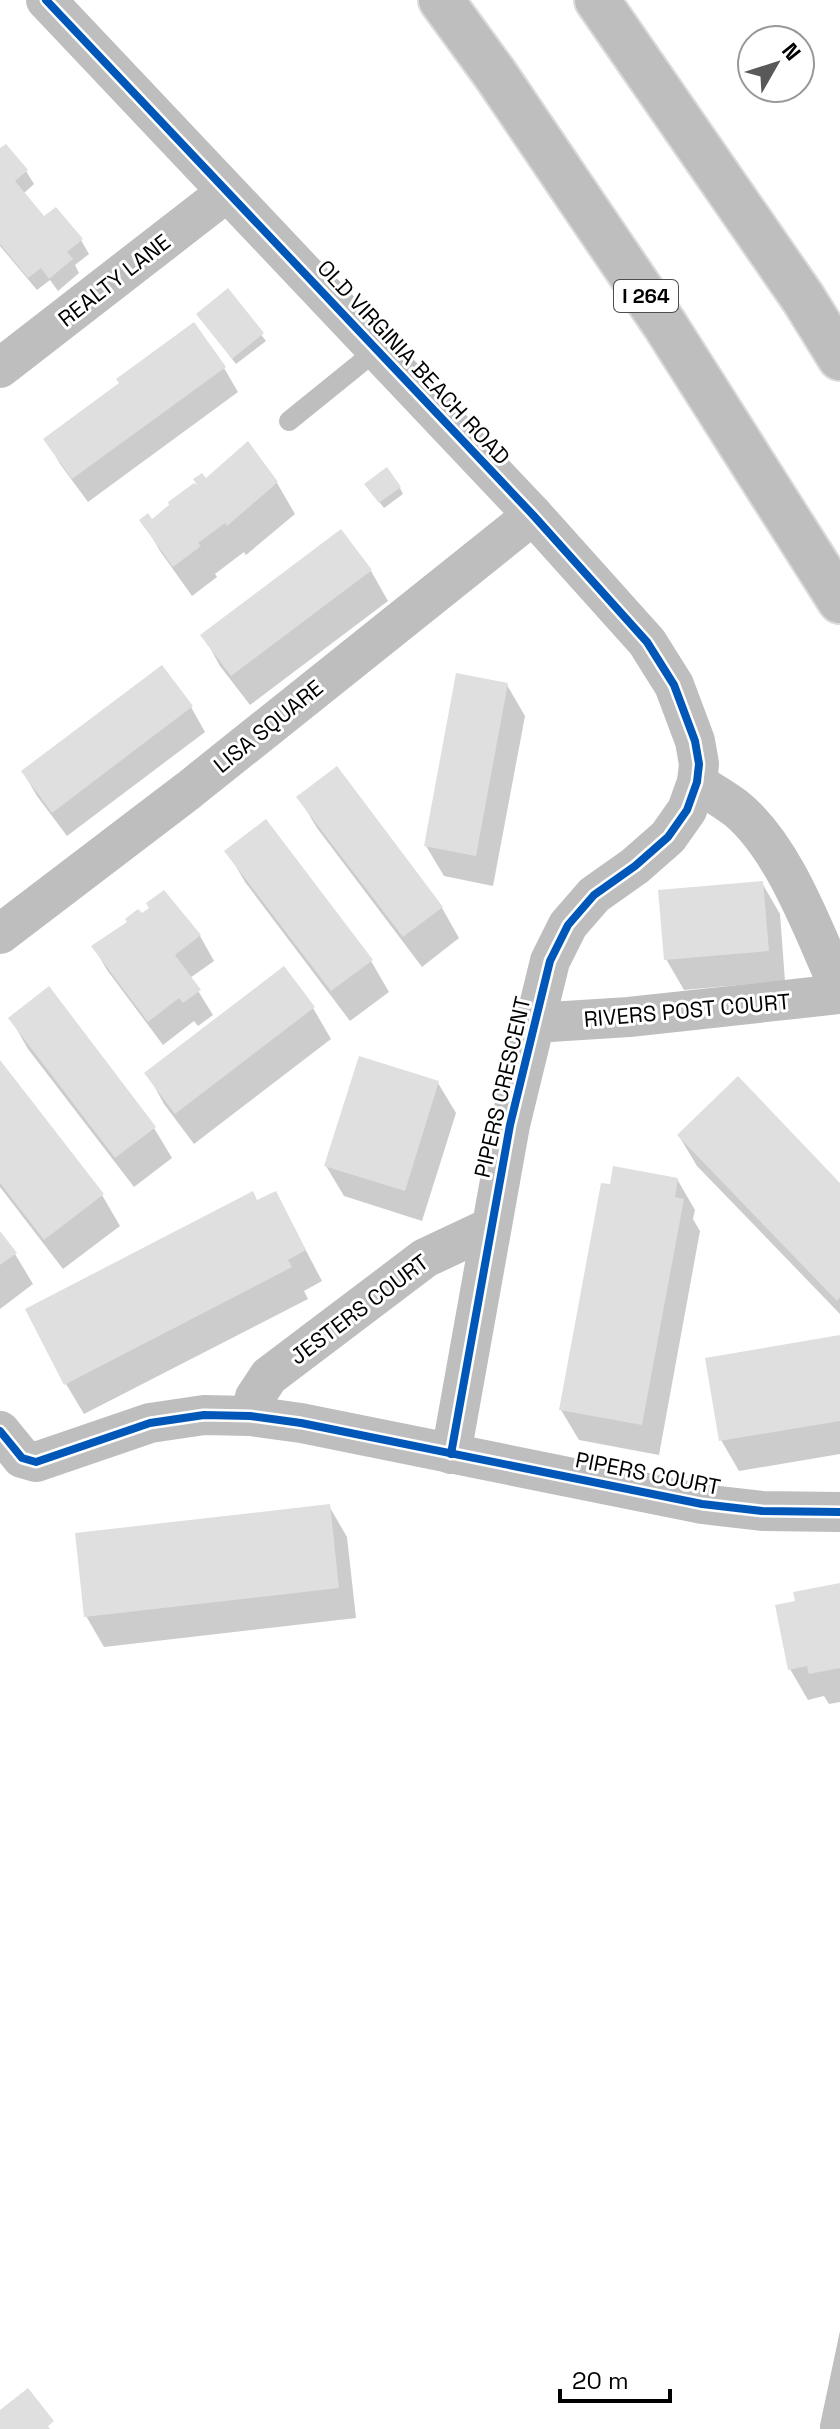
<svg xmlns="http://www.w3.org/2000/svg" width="840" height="2429" viewBox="0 0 840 2429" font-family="'Space Grotesk',sans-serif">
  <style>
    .water { fill: #bfbfbf }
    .shadow { fill: #0003 }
    .building { fill: #dfdfdf }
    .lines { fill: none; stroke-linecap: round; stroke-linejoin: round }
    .highway-casing { stroke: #dbdbdb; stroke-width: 48 }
    .lane { stroke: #bebebe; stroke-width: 20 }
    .street { stroke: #bebebe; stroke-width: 40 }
    .highway { stroke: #bebebe; stroke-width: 44 }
    .cycleway-casing { stroke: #fff; stroke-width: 13 }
    .cycleway { stroke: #0057b8; stroke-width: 8 }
    .labels { text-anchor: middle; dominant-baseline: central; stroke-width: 6; stroke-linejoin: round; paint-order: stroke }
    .shield { fill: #fff; stroke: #4c4c4c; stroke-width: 2 }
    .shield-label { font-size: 20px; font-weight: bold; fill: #000 }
    .street-label { font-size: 22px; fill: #000; stroke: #fff }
  </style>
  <rect width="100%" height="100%" fill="#fff"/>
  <path class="water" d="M840 2331V2429H820V2425Z"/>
  <g class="shadow">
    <path d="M0 151 26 171 34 184 23 194 44 219 81 240 89 254 75 265 79 273 58 291 50 280 37 290 0 246Z"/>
    <path d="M227 291 266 341 236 364 202 320Z"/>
    <path d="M224 368 238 392 88 502 60 464 46 439Z"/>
    <path d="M248 444 277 483 295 514 246 555 244 552 215 574 217 577 192 596 160 551 142 520 152 521 202 489 205 481Z"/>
    <path d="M400 488 403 494 384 508 370 490Z"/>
    <path d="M371 571 388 601 250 705 220 666 203 635Z"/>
    <path d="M507 685 525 716 493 886 444 876 426 846Z"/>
    <path d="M191 707 205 732 67 836 37 796 23 772Z"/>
    <path d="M299 798 442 908 459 938 422 967 317 828Z"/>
    <path d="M227 851 371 961 389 992 350 1021 245 882Z"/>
    <path d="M762 883 780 914 785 981 684 990 666 959Z"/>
    <path d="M163 892 200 936 214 961 190 978 213 1015 198 1026 194 1021 163 1045 107 970 93 946 151 908Z"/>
    <path d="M283 969 313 1008 331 1039 194 1144 164 1104 147 1073Z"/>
    <path d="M11 1019 154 1128 172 1158 134 1187 28 1049Z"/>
    <path d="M0 1063 102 1195 120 1226 63 1269 0 1187Z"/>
    <path d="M438 1083 456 1113 422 1221 344 1196 326 1166Z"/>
    <path d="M679 1136 840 1186V1314L697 1166Z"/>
    <path d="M677 1179 695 1210 693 1219 700 1231 659 1455 579 1440 561 1410Z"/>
    <path d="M257 1203 292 1224 322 1281 304 1291 308 1299 84 1414 66 1384Z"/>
    <path d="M0 1234 15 1254 33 1284 0 1309Z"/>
    <path d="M840 1338V1454L739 1471 721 1440Z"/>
    <path d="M329 1506 347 1537 356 1618 104 1647 86 1616Z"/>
    <path d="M840 1585V1702L829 1704 824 1696 808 1700 790 1669 797 1603Z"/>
  </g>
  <g class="building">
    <path d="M6 144 28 170 15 181 44 216 56 207 83 239 67 252 73 259 49 279 41 268 28 278 0 244V148Z"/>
    <path d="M228 288 264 333 232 359 196 314Z"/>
    <path d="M194 322 226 367 72 479 43 439 119 383 116 379Z"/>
    <path d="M248 441 278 482 227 526 225 523 198 543 201 546 173 567 139 520 148 513 152 519 169 505 168 502 194 483 197 485 193 479 202 473 206 478Z"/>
    <path d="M387 467 401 487 379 503 364 484Z"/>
    <path d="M341 529 372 570 231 676 200 635Z"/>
    <path d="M162 665 193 706 52 813 21 771Z"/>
    <path d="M456 673 508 683 476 856 424 846Z"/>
    <path d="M337 766 443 907 403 937 296 797Z"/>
    <path d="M266 819 373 960 331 991 224 851Z"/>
    <path d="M763 881 769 951 664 960 658 890Z"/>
    <path d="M164 890 201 935 175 955 201 990 183 1003 179 998 148 1022 91 946 127 922 125 919 138 909 142 913 149 908 146 903Z"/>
    <path d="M284 966 315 1007 175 1114 144 1073Z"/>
    <path d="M49 986 156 1127 115 1158 8 1018Z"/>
    <path d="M359 1056 439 1081 405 1191 324 1166Z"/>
    <path d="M0 1060 104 1194 44 1240 0 1183Z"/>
    <path d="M738 1076 840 1183V1297L837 1301 677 1135Z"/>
    <path d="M613 1166 678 1178 675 1197 684 1199 642 1425 559 1410 601 1183 610 1184Z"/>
    <path d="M253 1191 257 1200 276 1191 306 1250 288 1260 292 1267 64 1385 25 1309Z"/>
    <path d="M0 1231 17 1253 0 1265Z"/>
    <path d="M840 1335V1421L719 1441 705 1358Z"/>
    <path d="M330 1504 339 1588 84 1617 75 1533Z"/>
    <path d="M840 1583V1668L809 1674 807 1666 788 1670 775 1605 795 1601 793 1592Z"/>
    <path d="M28 2388 54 2421 48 2426 50 2429H0V2410Z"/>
  </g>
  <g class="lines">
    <g class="highway-casing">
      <g id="highway">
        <path d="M441 0 495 74 665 325 840 601"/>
        <path d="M597 0 803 298 840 358"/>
      </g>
    </g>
    <path class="lane" d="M289 421 378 349"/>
    <g class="street">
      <path d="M46 0 533 515 647 642 674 685 695 741 699 764 697 782 687 810 668 837 635 866 594 895 568 925 550 961 510 1125 451 1454"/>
      <path d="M0 368 227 192"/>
      <path d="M697 782C710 792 726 800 738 810 786 851 814 933 840 989"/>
      <path d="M0 934 189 790 533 515"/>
      <path d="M534 1023 629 1017 840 994"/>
      <path d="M250 1416 255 1397 269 1376 425 1258 491 1227"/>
      <path d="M0 1431 22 1458 36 1462 150 1423 204 1415 250 1416 301 1423 702 1504 762 1511 840 1512"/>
    </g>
    <use href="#highway" class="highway"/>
    <g class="cycleway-casing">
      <g id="cycleway">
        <path d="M46 0 533 515 647 642 674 685 695 741 699 764 697 782 687 810 668 837 635 866 594 895 568 925 550 961 510 1125 451 1454"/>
        <path d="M0 1431 22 1458 36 1462 150 1423 204 1415 250 1416 301 1423 702 1504 762 1511 840 1512"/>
      </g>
    </g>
    <use href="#cycleway" class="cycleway"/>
  </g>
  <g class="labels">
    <rect class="shield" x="614" y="280" width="64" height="32" rx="6"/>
    <g class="shield-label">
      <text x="646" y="296">I 264</text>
    </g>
    <g class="street-label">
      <text transform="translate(114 280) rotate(-38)">REALTY LANE</text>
      <text transform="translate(414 362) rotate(47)">OLD VIRGINIA BEACH ROAD</text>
      <text transform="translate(268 726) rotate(-39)">LISA SQUARE</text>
      <text transform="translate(687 1010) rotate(-5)">RIVERS POST COURT</text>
      <text transform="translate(502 1087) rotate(-77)">PIPERS CRESCENT</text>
      <text transform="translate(359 1309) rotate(-37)">JESTERS COURT</text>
      <text transform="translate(648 1473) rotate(11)">PIPERS COURT</text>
    </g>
  </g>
  <g transform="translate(776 64) rotate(51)"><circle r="38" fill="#ffffff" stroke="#999999" stroke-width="2"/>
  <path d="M0-6L14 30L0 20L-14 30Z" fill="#595959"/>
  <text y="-12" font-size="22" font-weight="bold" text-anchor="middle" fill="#000000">N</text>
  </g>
  <path d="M560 2389v12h110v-12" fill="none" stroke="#000000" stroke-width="4"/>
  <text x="572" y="2389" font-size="24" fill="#000000" stroke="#ffffff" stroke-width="6" paint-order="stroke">20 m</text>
</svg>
